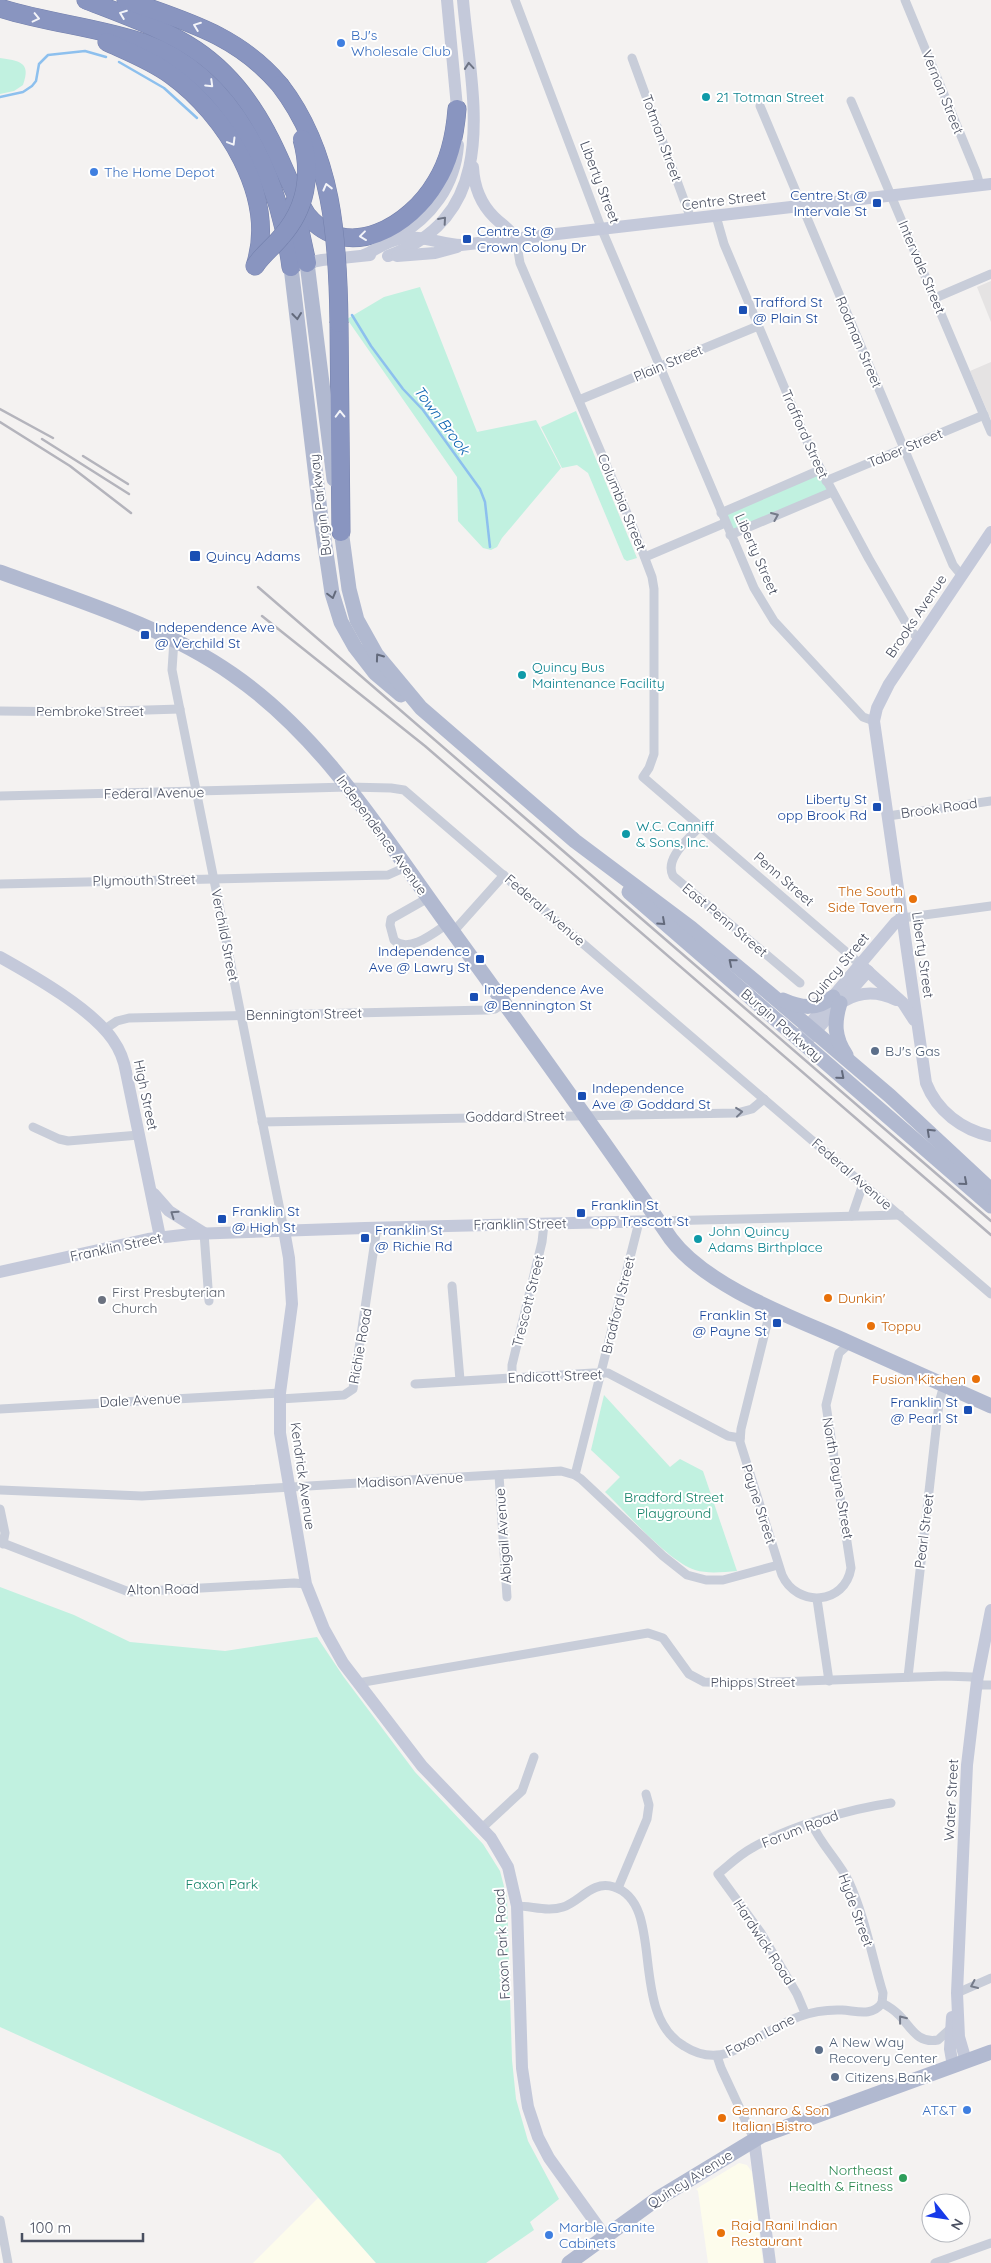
<svg xmlns="http://www.w3.org/2000/svg" width="991" height="2263" viewBox="0 0 991 2263" font-family="Quicksand,sans-serif">
  <style>
    .commercial { fill: #fdfcec }
    .education { fill: #e5e3e3 }
    .green { fill: #c1f1e0 }
    .lines { fill: none; stroke-linecap: round; stroke-linejoin: round }
    .stream { stroke: #8dc0ee; stroke-width: 2.5 }
    .highway-casing { stroke: #7480ac; stroke-width: 19 }
    .street { stroke: #c8cdd9; stroke-width: 9 }
    .secondary { stroke: #c4c9da; stroke-width: 12 }
    .primary { stroke: #b1b9d0; stroke-width: 15 }
    .highway { stroke: #8995c0; stroke-width: 18 }
    .rail { stroke: #b4b4bc; stroke-width: 2.5 }
    .highway-bridge-casing { stroke: #7480ac; stroke-width: 19; stroke-linecap: butt }
    .highway-bridge { stroke: #8995c0; stroke-width: 18 }
    .oneway { stroke: #f3f4f9 }
    .oneway2 { stroke: #6e7485 }
    .oneway3 { stroke: #636a7c }
    .oneway4 { stroke: #757b8a }
    .shop-dot { fill: #3f7fe0; stroke: #fff; stroke-width: 2 }
    .culture-dot { fill: #0f9aa8; stroke: #fff; stroke-width: 2 }
    .transit-dot { fill: #1a4fb4; stroke: #fff; stroke-width: 2 }
    .food-dot { fill: #e8710a; stroke: #fff; stroke-width: 2 }
    .service-dot { fill: #5c6f8a; stroke: #fff; stroke-width: 2 }
    .worship-dot { fill: #6b7280; stroke: #fff; stroke-width: 2 }
    .leisure-dot { fill: #2e9e5b; stroke: #fff; stroke-width: 2 }
    .labels { text-anchor: middle; dominant-baseline: central; stroke-width: 4; stroke-linejoin: round; paint-order: stroke }
    .shop-label { font-size: 14px; fill: #366cbe; stroke: #fff; text-anchor: start }
    .street-label { font-size: 14px; fill: #494f60; stroke: #fff }
    .culture-label { font-size: 14px; fill: #0d838f; stroke: #fff; text-anchor: start }
    .transit-label { font-size: 14px; fill: #164399; stroke: #fff; text-anchor: start }
    .food-label { font-size: 14px; fill: #c56008; stroke: #fff; text-anchor: start }
    .service-label { font-size: 14px; fill: #4e5e75; stroke: #fff; text-anchor: start }
    .worship-label { font-size: 14px; fill: #5b616d; stroke: #fff; text-anchor: start }
    .park-label { font-size: 14px; fill: #16846a; stroke: #fff }
    .leisure-label { font-size: 14px; fill: #27864d; stroke: #fff; text-anchor: end }
    .water-label { font-size: 15px; font-style: italic; fill: #0a62b1; stroke: #fff }
  </style>
  <rect width="100%" height="100%" fill="#f4f2f1"/>
  <g class="commercial">
    <path d="M739 2163 747 2165 752 2172 763 2263H708L698 2191 696 2189Z"/>
    <path d="M318 2198 376 2263H253Z"/>
  </g>
  <g class="education">
    <path d="M991 281V322L977 287Z"/>
    <path d="M991 362V420L970 371Z"/>
  </g>
  <g class="green">
    <path d="M0 58C18 61 32 61 23 85L14 91 0 94Z"/>
    <path d="M420 287 477 432 536 420 561 468 502 538 497 547 491 550 483 548 458 521 457 477 347 319 384 297Z"/>
    <path d="M576 411 637 558 627 561 624 559 588 473 577 465 562 468 541 427Z"/>
    <path d="M820 470 832 492 730 535 721 513Z"/>
    <path d="M604 1395 670 1467 680 1459 703 1471 737 1571C723 1572 708 1574 695 1570 668 1561 627 1513 605 1492L620 1477 591 1450Z"/>
    <path d="M0 1587 74 1615 130 1642 225 1651 317 1637 343 1676 415 1772 483 1844 500 1871 507 1898 512 2060 516 2099 528 2141 559 2199 530 2222 534 2230 486 2263H376L280 2154 0 2027Z"/>
  </g>
  <g class="lines">
    <g class="stream">
      <path d="M119 62 164 88 197 118"/>
      <path d="M0 97 23 92 32 86 36 81 39 64 48 55 85 51 106 57"/>
      <path d="M352 315 371 346 403 389 423 410 480 489 485 502 490 547"/>
    </g>
    <g class="highway-casing">
      <g id="highway">
        <path d="M86 0C169 32 223 49 267 133 282 160 291 190 307 215 348 264 411 225 436 182 450 160 455 135 457 109"/>
        <path d="M126 0C185 21 238 35 280 85"/>
        <path d="M0 8C47 23 97 27 144 43 235 76 279 177 291 267"/>
        <path d="M107 42C129 52 152 61 171 75 225 114 278 197 255 266"/>
        <path d="M294 203 307 263"/>
        <path d="M339 323 341 532"/>
      </g>
    </g>
    <g class="street">
      <path d="M515 0 602 230 754 588 774 621 863 717 874 721"/>
      <path d="M905 0 976 172 980 185"/>
      <path d="M632 58 691 219"/>
      <path d="M851 101 991 432"/>
      <path d="M760 106 953 565 962 576"/>
      <path d="M716 216 724 244 812 453 869 559 910 630 919 639"/>
      <path d="M516 239 520 263 635 532 652 577 654 589V754L649 768 643 777 860 964"/>
      <path d="M935 298 991 274"/>
      <path d="M579 400 758 326"/>
      <path d="M826 481 984 415"/>
      <path d="M721 513 820 470"/>
      <path d="M730 535 832 492"/>
      <path d="M645 557 725 523"/>
      <path d="M174 640 172 670 284 1230"/>
      <path d="M0 711 83 712 180 709"/>
      <path d="M0 796 348 787 391 788 404 790 991 1294"/>
      <path d="M888 816 991 801"/>
      <path d="M700 826C689 839 664 858 673 876L800 983"/>
      <path d="M0 884 388 875 406 867"/>
      <path d="M428 898 391 919 390 925 394 940C408 954 434 933 447 924"/>
      <path d="M902 918 991 906"/>
      <path d="M453 932 504 875"/>
      <path d="M105 1029 117 1021 129 1018 487 1010 495 1009 504 1003"/>
      <path d="M262 1122 737 1113 752 1109 764 1099"/>
      <path d="M33 1127 59 1139 68 1141 139 1135"/>
      <path d="M852 1216 863 1184"/>
      <path d="M659 1221 900 1215"/>
      <path d="M204 1233 209 1301"/>
      <path d="M452 1286 460 1380"/>
      <path d="M771 1308 741 1429 740 1442 782 1575C797 1608 845 1605 851 1568L826 1405 839 1353 850 1343"/>
      <path d="M512 1378V1365L542 1242 544 1224"/>
      <path d="M415 1384 593 1373H608L728 1436 740 1438"/>
      <path d="M280 1399 344 1395 353 1389 377 1227"/>
      <path d="M0 1409 280 1393"/>
      <path d="M499 1475 507 1597"/>
      <path d="M575 1475 639 1222"/>
      <path d="M0 1490 142 1496 561 1471 575 1475 581 1479 663 1556 687 1575 706 1580H723L778 1565"/>
      <path d="M0 1509 5 1533 3 1544"/>
      <path d="M0 1542 129 1592 294 1583 306 1584"/>
      <path d="M817 1599 829 1681"/>
      <path d="M908 1677 939 1403 944 1385"/>
      <path d="M358 1683 648 1633 663 1638 689 1674 704 1682 746 1683 945 1676 972 1677 982 1685H991"/>
      <path d="M812 1824C821 1845 839 1861 849 1882 865 1917 872 1957 883 1993L882 2003"/>
      <path d="M482 1828 522 1791 534 1757"/>
      <path d="M618 1888 647 1819 649 1805 646 1794"/>
      <path d="M517 1906C532 1906 548 1912 563 1907 581 1901 592 1880 614 1887 667 1904 627 2013 684 2046 698 2055 712 2058 728 2053 770 2036 792 2008 842 2010 857 2011 872 2017 882 2003"/>
      <path d="M957 1993 991 1978"/>
      <path d="M882 2003C888 2006 894 2010 899 2015 911 2027 917 2044 938 2040L950 2029"/>
      <path d="M805 2013 797 1994 761 1933 718 1874C729 1865 739 1855 752 1848 788 1827 849 1809 891 1803"/>
      <path d="M717 2056 721 2068 754 2139"/>
      <path d="M0 2220 8 2263"/>
      <path d="M935 2263 991 2243"/>
    </g>
    <g class="secondary">
      <path d="M447 0 458 118"/>
      <path d="M473 167C474 186 480 203 494 217 502 225 510 229 516 239"/>
      <path d="M397 237C431 217 455 186 458 145"/>
      <path d="M364 255C376 250 386 241 399 239 420 234 440 244 461 245L991 184"/>
      <path d="M388 256C505 214 471 95 463 0"/>
      <path d="M397 256 435 253 457 247"/>
      <path d="M301 264 322 260 370 255"/>
      <path d="M991 532 889 684 877 708 874 721 926 1083C937 1111 962 1130 991 1136"/>
      <path d="M0 957C34 976 92 1009 113 1040 120 1050 124 1060 126 1072L160 1237"/>
      <path d="M862 966 903 1003 914 1020"/>
      <path d="M844 1001C861 991 878 991 896 1000"/>
      <path d="M802 1033 895 923 902 918"/>
      <path d="M809 1039 868 971"/>
      <path d="M154 1194 169 1211 204 1233"/>
      <path d="M284 1230 289 1258 292 1304 280 1393V1433L306 1584 324 1629 343 1663 422 1766 491 1838 508 1867 517 1906 522 2068 528 2107 538 2137 549 2158 605 2236"/>
      <path d="M0 1272 148 1239 191 1234 365 1228 659 1221"/>
      <path d="M952 2017 950 2049 953 2066"/>
      <path d="M966 2061 959 2037 957 1993 967 1765 977 1681 991 1610"/>
      <path d="M754 2139 770 2263"/>
    </g>
    <g class="primary">
      <path d="M307 263 334 479"/>
      <path d="M291 267 321 519 332 593 341 622 355 647 375 673 401 695"/>
      <path d="M340 522 349 589 357 620 376 654 421 708 575 841 691 928 769 993 890 1096 991 1190"/>
      <path d="M0 572C79 601 163 626 232 674 322 736 379 830 442 917 519 1023 596 1130 671 1239 707 1287 794 1318 848 1342 896 1363 943 1385 991 1406"/>
      <path d="M629 892 991 1206"/>
      <path d="M783 1000C801 1008 817 1010 833 997"/>
      <path d="M840 1003C834 1022 834 1038 846 1055"/>
      <path d="M569 2263 657 2199 761 2136 991 2052"/>
    </g>
    <use href="#highway" class="highway"/>
    <g class="rail">
      <path d="M0 409 53 438"/>
      <path d="M0 422 70 466 131 513"/>
      <path d="M42 439 129 494"/>
      <path d="M83 456 128 484"/>
      <path d="M258 587 991 1221"/>
      <path d="M262 616 425 746 991 1235"/>
    </g>
    <g class="highway-bridge-casing">
      <g id="highway-bridge">
        <path d="M280 85C333 154 338 239 339 323"/>
        <path d="M255 266C262 255 273 247 281 237 306 209 312 175 302 139"/>
      </g>
    </g>
    <use href="#highway-bridge" class="highway-bridge"/>
  </g>
  <defs><path id="oneway-chevron" d="M-2-3.5L2.5 0L-2 3.5" fill="none" stroke-width="1.6" stroke-linecap="round" stroke-linejoin="round" transform="scale(1.25)"/></defs>
  <g class="oneway">
    <use href="#oneway-chevron" transform="translate(123 14) rotate(-159)"/>
    <use href="#oneway-chevron" transform="translate(36 18) rotate(13)"/>
    <use href="#oneway-chevron" transform="translate(197 26) rotate(-159)"/>
    <use href="#oneway-chevron" transform="translate(210 84) rotate(44)"/>
    <use href="#oneway-chevron" transform="translate(232 142) rotate(59)"/>
    <use href="#oneway-chevron" transform="translate(327 187) rotate(-104)"/>
    <use href="#oneway-chevron" transform="translate(363 236) rotate(173)"/>
    <use href="#oneway-chevron" transform="translate(340 414) rotate(-91)"/>
  </g>
  <g class="oneway2">
    <use href="#oneway-chevron" transform="translate(469 66) rotate(-95)"/>
    <use href="#oneway-chevron" transform="translate(443 220) rotate(-49)"/>
    <use href="#oneway-chevron" transform="translate(174 1214) rotate(-145)"/>
  </g>
  <g class="oneway3">
    <use href="#oneway-chevron" transform="translate(297 316) rotate(83)"/>
    <use href="#oneway-chevron" transform="translate(332 595) rotate(75)"/>
    <use href="#oneway-chevron" transform="translate(379 657) rotate(-126)"/>
    <use href="#oneway-chevron" transform="translate(662 922) rotate(42)"/>
    <use href="#oneway-chevron" transform="translate(732 962) rotate(-140)"/>
    <use href="#oneway-chevron" transform="translate(841 1076) rotate(41)"/>
    <use href="#oneway-chevron" transform="translate(930 1132) rotate(-137)"/>
    <use href="#oneway-chevron" transform="translate(964 1182) rotate(41)"/>
  </g>
  <g class="oneway4">
    <use href="#oneway-chevron" transform="translate(775 516) rotate(-23)"/>
    <use href="#oneway-chevron" transform="translate(739 1112) rotate(-6)"/>
    <use href="#oneway-chevron" transform="translate(974 1985) rotate(156)"/>
    <use href="#oneway-chevron" transform="translate(902 2019) rotate(-128)"/>
  </g>
  <g class="shop-dot">
    <circle cx="341" cy="43" r="5"/>
    <circle cx="94" cy="172" r="5"/>
    <circle cx="967" cy="2110" r="5"/>
    <circle cx="549" cy="2235" r="5"/>
  </g>
  <g class="culture-dot">
    <circle cx="706" cy="97" r="5"/>
    <circle cx="522" cy="675" r="5"/>
    <circle cx="626" cy="834" r="5"/>
    <circle cx="698" cy="1239" r="5"/>
  </g>
  <g class="transit-dot">
    <rect x="872" y="198" width="10" height="10" rx="2.5"/>
    <rect x="462" y="234" width="10" height="10" rx="2.5"/>
    <rect x="738" y="305" width="10" height="10" rx="2.5"/>
    <rect x="189" y="550" width="12" height="12" rx="2.5"/>
    <rect x="140" y="630" width="10" height="10" rx="2.5"/>
    <rect x="872" y="802" width="10" height="10" rx="2.5"/>
    <rect x="475" y="954" width="10" height="10" rx="2.5"/>
    <rect x="469" y="992" width="10" height="10" rx="2.5"/>
    <rect x="577" y="1091" width="10" height="10" rx="2.5"/>
    <rect x="576" y="1208" width="10" height="10" rx="2.5"/>
    <rect x="217" y="1214" width="10" height="10" rx="2.5"/>
    <rect x="360" y="1233" width="10" height="10" rx="2.5"/>
    <rect x="772" y="1318" width="10" height="10" rx="2.5"/>
    <rect x="963" y="1405" width="10" height="10" rx="2.5"/>
  </g>
  <g class="food-dot">
    <circle cx="913" cy="899" r="5"/>
    <circle cx="828" cy="1298" r="5"/>
    <circle cx="871" cy="1326" r="5"/>
    <circle cx="976" cy="1379" r="5"/>
    <circle cx="722" cy="2118" r="5"/>
    <circle cx="721" cy="2233" r="5"/>
  </g>
  <g class="service-dot">
    <circle cx="875" cy="1051" r="5"/>
    <circle cx="819" cy="2050" r="5"/>
    <circle cx="835" cy="2077" r="5"/>
  </g>
  <circle class="worship-dot" cx="102" cy="1300" r="5"/>
  <circle class="leisure-dot" cx="903" cy="2178" r="5"/>
  <g class="labels">
    <g class="shop-label">
      <text x="351" y="35">BJ's<tspan x="351" dy="16">Wholesale Club</tspan></text>
      <text x="104" y="172">The Home Depot</text>
      <text x="957" y="2110" text-anchor="end">AT&amp;T</text>
      <text x="559" y="2227">Marble Granite<tspan x="559" dy="16">Cabinets</tspan></text>
    </g>
    <g class="street-label">
      <text transform="translate(943 92) rotate(68)">Vernon Street</text>
      <text transform="translate(662 138) rotate(70)">Totman Street</text>
      <text transform="translate(600 182) rotate(69)">Liberty Street</text>
      <text transform="translate(724 200) rotate(-7)">Centre Street</text>
      <text transform="translate(922 267) rotate(67)">Intervale Street</text>
      <text transform="translate(859 342) rotate(67)">Rodman Street</text>
      <text transform="translate(668 363) rotate(-23)">Plain Street</text>
      <text transform="translate(805 434) rotate(66)">Trafford Street</text>
      <text transform="translate(905 448) rotate(-23)">Taber Street</text>
      <text transform="translate(622 502) rotate(67)">Columbia Street</text>
      <text transform="translate(320 505) rotate(-97)">Burgin Parkway</text>
      <text transform="translate(757 554) rotate(66)">Liberty Street</text>
      <text transform="translate(916 616) rotate(-56)">Brooks Avenue</text>
      <text x="90" y="711">Pembroke Street</text>
      <text transform="translate(154 793) rotate(-1)">Federal Avenue</text>
      <text transform="translate(939 808) rotate(-8)">Brook Road</text>
      <text transform="translate(382 835) rotate(54)">Independence Avenue</text>
      <text transform="translate(784 879) rotate(41)">Penn Street</text>
      <text transform="translate(144 880) rotate(-1)">Plymouth Street</text>
      <text transform="translate(545 910) rotate(41)">Federal Avenue</text>
      <text transform="translate(725 920) rotate(40)">East Penn Street</text>
      <text transform="translate(225 935) rotate(79)">Verchild Street</text>
      <text transform="translate(923 955) rotate(82)">Liberty Street</text>
      <text transform="translate(838 968) rotate(-50)">Quincy Street</text>
      <text transform="translate(304 1014) rotate(-1)">Bennington Street</text>
      <text transform="translate(782 1025) rotate(41)">Burgin Parkway</text>
      <text transform="translate(146 1095) rotate(78)">High Street</text>
      <text transform="translate(515 1116) rotate(-1)">Goddard Street</text>
      <text transform="translate(852 1174) rotate(41)">Federal Avenue</text>
      <text transform="translate(520 1224) rotate(-1)">Franklin Street</text>
      <text transform="translate(116 1247) rotate(-12)">Franklin Street</text>
      <text transform="translate(528 1301) rotate(-76)">Trescott Street</text>
      <text transform="translate(618 1305) rotate(-76)">Bradford Street</text>
      <text transform="translate(360 1346) rotate(-80)">Richie Road</text>
      <text transform="translate(555 1376) rotate(-2)">Endicott Street</text>
      <text transform="translate(140 1400) rotate(-3)">Dale Avenue</text>
      <text transform="translate(303 1476) rotate(82)">Kendrick Avenue</text>
      <text transform="translate(838 1478) rotate(80)">North Payne Street</text>
      <text transform="translate(410 1480) rotate(-3)">Madison Avenue</text>
      <text transform="translate(759 1504) rotate(72)">Payne Street</text>
      <text transform="translate(924 1531) rotate(-83)">Pearl Street</text>
      <text transform="translate(503 1536) rotate(-94)">Abigail Avenue</text>
      <text transform="translate(163 1589) rotate(-1)">Alton Road</text>
      <text x="753" y="1682">Phipps Street</text>
      <text transform="translate(951 1800) rotate(-87)">Water Street</text>
      <text transform="translate(800 1829) rotate(-21)">Forum Road</text>
      <text transform="translate(856 1910) rotate(70)">Hyde Street</text>
      <text transform="translate(764 1942) rotate(57)">Hardwick Road</text>
      <text transform="translate(502 1944) rotate(-93)">Faxon Park Road</text>
      <text transform="translate(760 2035) rotate(-27)">Faxon Lane</text>
      <text transform="translate(690 2179) rotate(-32)">Quincy Avenue</text>
    </g>
    <g class="culture-label">
      <text x="716" y="97">21 Totman Street</text>
      <text x="532" y="667">Quincy Bus<tspan x="532" dy="16">Maintenance Facility</tspan></text>
      <text x="636" y="826">W.C. Canniff<tspan x="636" dy="16">&amp; Sons, Inc.</tspan></text>
      <text x="708" y="1231">John Quincy<tspan x="708" dy="16">Adams Birthplace</tspan></text>
    </g>
    <g class="transit-label">
      <text x="867" y="195" text-anchor="end">Centre St @<tspan x="867" dy="16">Intervale St</tspan></text>
      <text x="477" y="231">Centre St @<tspan x="477" dy="16">Crown Colony Dr</tspan></text>
      <text x="753" y="302">Trafford St<tspan x="753" dy="16">@ Plain St</tspan></text>
      <text x="206" y="556">Quincy Adams</text>
      <text x="155" y="627">Independence Ave<tspan x="155" dy="16">@ Verchild St</tspan></text>
      <text x="867" y="799" text-anchor="end">Liberty St<tspan x="867" dy="16">opp Brook Rd</tspan></text>
      <text x="470" y="951" text-anchor="end">Independence<tspan x="470" dy="16">Ave @ Lawry St</tspan></text>
      <text x="484" y="989">Independence Ave<tspan x="484" dy="16">@ Bennington St</tspan></text>
      <text x="592" y="1088">Independence<tspan x="592" dy="16">Ave @ Goddard St</tspan></text>
      <text x="591" y="1205">Franklin St<tspan x="591" dy="16">opp Trescott St</tspan></text>
      <text x="232" y="1211">Franklin St<tspan x="232" dy="16">@ High St</tspan></text>
      <text x="375" y="1230">Franklin St<tspan x="375" dy="16">@ Richie Rd</tspan></text>
      <text x="767" y="1315" text-anchor="end">Franklin St<tspan x="767" dy="16">@ Payne St</tspan></text>
      <text x="958" y="1402" text-anchor="end">Franklin St<tspan x="958" dy="16">@ Pearl St</tspan></text>
    </g>
    <g class="food-label">
      <text x="903" y="891" text-anchor="end">The South<tspan x="903" dy="16">Side Tavern</tspan></text>
      <text x="838" y="1298">Dunkin'</text>
      <text x="881" y="1326">Toppu</text>
      <text x="966" y="1379" text-anchor="end">Fusion Kitchen</text>
      <text x="732" y="2110">Gennaro &amp; Son<tspan x="732" dy="16">Italian Bistro</tspan></text>
      <text x="731" y="2225">Raja Rani Indian<tspan x="731" dy="16">Restaurant</tspan></text>
    </g>
    <g class="service-label">
      <text x="885" y="1051">BJ's Gas</text>
      <text x="829" y="2042">A New Way<tspan x="829" dy="16">Recovery Center</tspan></text>
      <text x="845" y="2077">Citizens Bank</text>
    </g>
    <g class="worship-label">
      <text x="112" y="1292">First Presbyterian<tspan x="112" dy="16">Church</tspan></text>
    </g>
    <g class="park-label">
      <text x="674" y="1497">Bradford Street<tspan x="674" dy="16">Playground</tspan></text>
      <text x="222" y="1884">Faxon Park</text>
    </g>
    <g class="leisure-label">
      <text x="893" y="2170">Northeast<tspan x="893" dy="16">Health &amp; Fitness</tspan></text>
    </g>
    <g class="water-label">
      <text transform="translate(442 420) rotate(53)">Town Brook</text>
    </g>
  </g>
  <g transform="translate(946 2218) rotate(120)"><circle r="24" fill="#ffffff" stroke="#b6b9bf"/>
  <path d="M0-4L9 19L0 12L-9 19Z" fill="#173ae9"/>
  <text y="-8" font-size="14" font-weight="bold" text-anchor="middle" fill="#494f60">N</text>
  </g>
  <path d="M22 2233v8h121v-8" fill="none" stroke="#494f60" stroke-width="2.5"/>
  <text x="30" y="2233" font-size="15" fill="#494f60" stroke="#ffffff" stroke-width="4" paint-order="stroke">100 m</text>
</svg>
